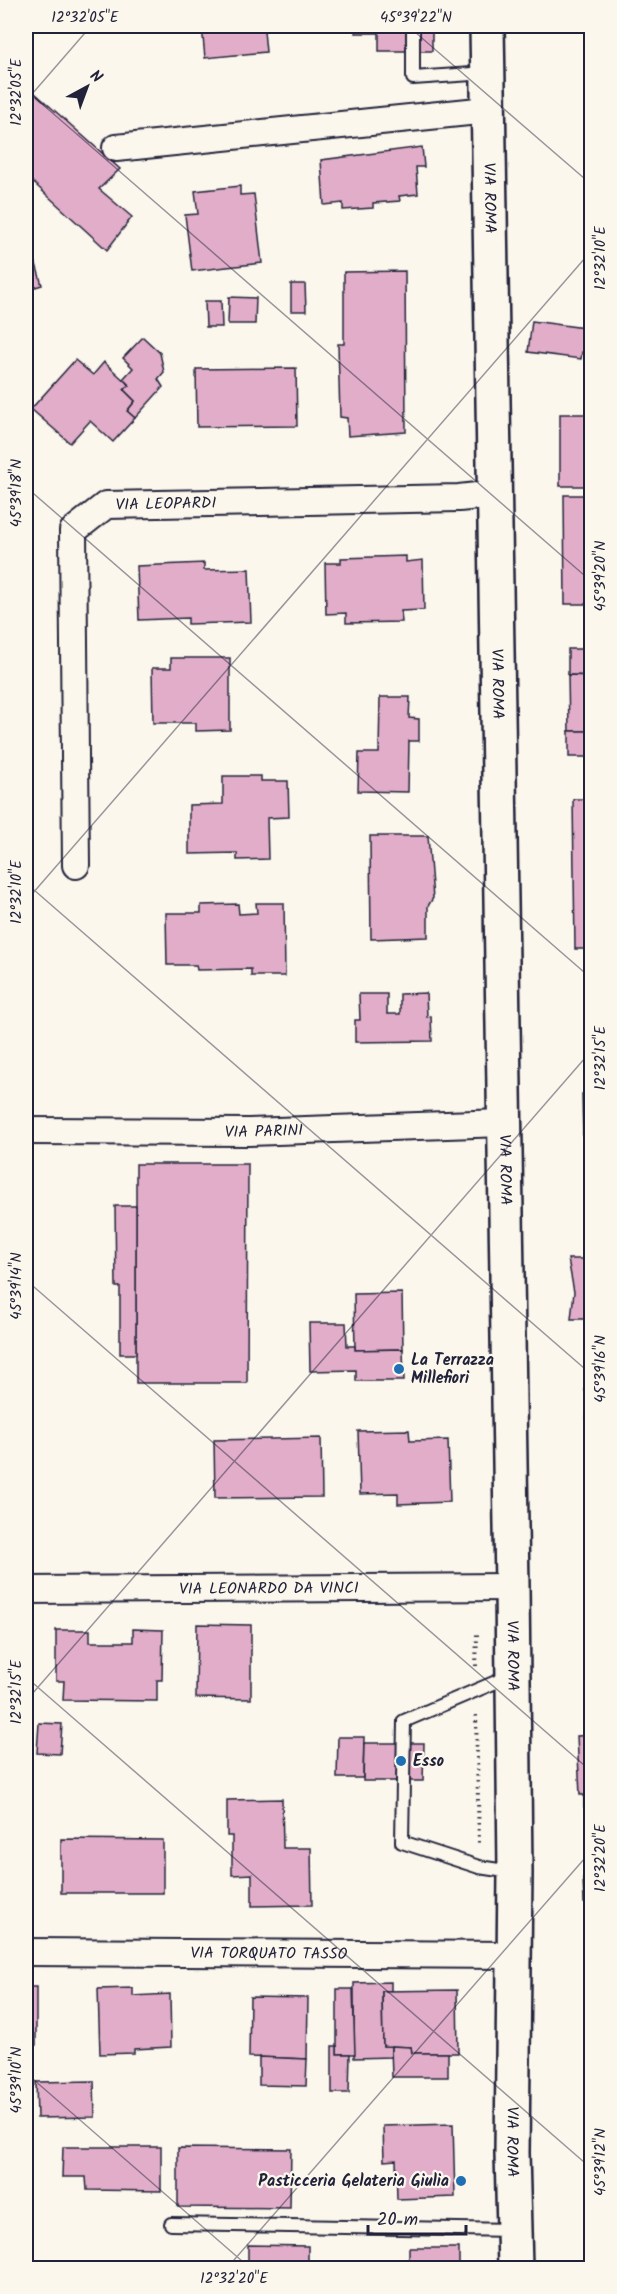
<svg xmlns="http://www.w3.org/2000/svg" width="617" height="2294" viewBox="0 0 617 2294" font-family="Kalam,sans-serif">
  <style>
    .building { fill: #e1adc8; stroke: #22223b; stroke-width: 1.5 }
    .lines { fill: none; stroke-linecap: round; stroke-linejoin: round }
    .lane-casing { stroke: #22223b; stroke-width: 16 }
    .street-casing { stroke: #22223b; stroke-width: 30 }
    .secondary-casing { stroke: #22223b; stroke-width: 38 }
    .path { stroke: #22223b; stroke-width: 4; stroke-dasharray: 1.5 4.5; stroke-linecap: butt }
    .lane { stroke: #fbf7ec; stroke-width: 12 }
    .street { stroke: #fbf7ec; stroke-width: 26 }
    .secondary { stroke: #fbf7ec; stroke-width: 33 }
    .ticks { fill: none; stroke: #22223b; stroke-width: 1.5; stroke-opacity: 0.45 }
    .poi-dot { fill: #1f6fb2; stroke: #fbf7ec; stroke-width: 2 }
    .labels { text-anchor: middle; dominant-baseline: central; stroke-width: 4.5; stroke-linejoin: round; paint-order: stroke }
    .street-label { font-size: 16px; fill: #22223b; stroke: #fbf7ec }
    .poi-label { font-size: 16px; font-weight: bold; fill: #22223b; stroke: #fbf7ec; text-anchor: start }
    .neatline { fill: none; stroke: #22223b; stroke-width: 2 }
    .ticks-label { font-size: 15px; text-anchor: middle; fill: #22223b }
  </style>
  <rect width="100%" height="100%" fill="#fbf7ec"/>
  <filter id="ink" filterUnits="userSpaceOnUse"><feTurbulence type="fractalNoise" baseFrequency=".0167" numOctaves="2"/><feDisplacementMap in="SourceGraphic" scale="12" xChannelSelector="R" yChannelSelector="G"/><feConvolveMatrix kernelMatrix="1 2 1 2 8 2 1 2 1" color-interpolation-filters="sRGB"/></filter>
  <g filter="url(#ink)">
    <g class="building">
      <path d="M202 26H269V30L264 31 266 52 205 58Z"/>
      <rect x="356" y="26" width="22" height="7"/>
      <rect x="379" y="26" width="53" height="25"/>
      <path d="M26 85 120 169 99 189 132 217 107 250 26 176Z"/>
      <path d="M422 147 424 167H416L418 194 399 196 400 201 373 203V208L343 210V203L324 205 321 160Z"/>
      <path d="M240 186V195L254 194 262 263 192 271 185 215 198 214 195 191Z"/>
      <path d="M26 229 42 285 26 290Z"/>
      <path d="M405 271 406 432 348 436 347 418 340 417 338 344H344V272Z"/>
      <path d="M291 284H305L306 311H291Z"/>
      <path d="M229 297 256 298 255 324H228Z"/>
      <path d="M205 301H221L222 327H206Z"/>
      <path d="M532 321 592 329V353L582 352 581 359 528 352Z"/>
      <path d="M143 337 160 353 164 372 158 379 163 387 135 418 127 411 135 401 124 390 129 385 123 379 133 368 123 358Z"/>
      <path d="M75 360 93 375 104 362 129 385 124 390 135 401 127 411 135 418 113 442 90 421 70 443 31 409Z"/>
      <path d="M296 368 297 426 197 427 196 369Z"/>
      <rect x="560" y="414" width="32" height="72"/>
      <path d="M564 495H592V604H565Z"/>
      <path d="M406 556V562L423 560 424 610 401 611 402 622 346 623V613L326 614 325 563H341V558Z"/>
      <path d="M204 563V570L249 569 251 622 188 624V618L139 620 137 566Z"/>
      <path d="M568 649H592V676L568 675Z"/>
      <path d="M171 658H230V730L196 731V723H153L152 668H171Z"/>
      <path d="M568 675 592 676V731H569Z"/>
      <path d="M380 697H410L409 718 419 719V741H409L408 792 358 791 359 753H379Z"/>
      <rect x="569" y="731" width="23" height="26"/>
      <path d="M223 776H261V781H288L289 817 267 818 268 859 237 860V853L189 854V805L223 804Z"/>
      <path d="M573 799H592V949H575Z"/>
      <path d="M370 836H428L433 898 428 906V937L371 939Z"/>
      <path d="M256 903H284L285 976H251V969L197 970 196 965H167L166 913H201V905L238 904 239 914 257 913Z"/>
      <path d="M426 993 427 1017 431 1016 432 1041 355 1042V1020H360L359 994H387V1014H400V994Z"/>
      <path d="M592 1093V1140H583L582 1094Z"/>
      <path d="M136 1164H248L247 1383H136Z"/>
      <path d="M115 1206H136V1354H120V1287H116Z"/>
      <path d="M591 1250 592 1319H571L574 1292 568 1259H591Z"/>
      <path d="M402 1293 403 1349 355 1350 354 1294Z"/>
      <path d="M309 1323H346L347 1346H355V1350L403 1349 404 1381H356V1370L310 1371Z"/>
      <rect x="585" y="1369" width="7" height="22"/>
      <path d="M587 1407H592V1430H586Z"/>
      <path d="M409 1430 410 1441 448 1440 450 1502 398 1504V1493L360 1494 358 1431Z"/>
      <path d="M321 1438 322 1497 215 1498 214 1440Z"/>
      <path d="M592 1575V1598H588L587 1576Z"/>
      <path d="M588 1616H592V1634H589Z"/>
      <path d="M197 1624 251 1625V1699L196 1698Z"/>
      <path d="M133 1629 163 1630 162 1680H157V1701L63 1700 64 1681H56V1630H90V1642H133Z"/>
      <rect x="589" y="1651" width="3" height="19"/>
      <path d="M39 1723 62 1724 60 1754 37 1753Z"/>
      <path d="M592 1735V1807H584V1795H580L577 1736Z"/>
      <path d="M338 1737H364L363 1778H337Z"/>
      <path d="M364 1743H424L423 1781H363Z"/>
      <path d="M282 1799 283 1848H311L312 1905 252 1906V1874L232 1875V1836H227V1800Z"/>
      <path d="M61 1839 163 1840V1893H61Z"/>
      <path d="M583 1878H592V1903H584Z"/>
      <path d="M391 1982V1991H382L383 2046H391V2057L354 2058V1983Z"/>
      <rect x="26" y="1987" width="10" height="58"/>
      <path d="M133 1988V1996L170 1994 171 2047 134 2049V2053L100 2054 98 1989Z"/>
      <path d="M337 1989H353L355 2054H337Z"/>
      <path d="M457 1990 458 2053H412L411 2047 383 2046 382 1991Z"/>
      <path d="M250 1997 308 1998 307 2059 249 2057Z"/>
      <path d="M585 2014H592V2047H586Z"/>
      <path d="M332 2046H337V2054H350L349 2093H332Z"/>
      <path d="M391 2046 411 2047 412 2053H448V2077H392Z"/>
      <path d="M259 2057 307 2059 306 2086 259 2085Z"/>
      <path d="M94 2081 95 2117 37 2118 36 2082Z"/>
      <rect x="587" y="2088" width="5" height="59"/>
      <path d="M453 2124 455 2197 397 2199 396 2160 384 2161 383 2126Z"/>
      <path d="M63 2147H161V2191L87 2190 86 2177H62Z"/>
      <path d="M178 2148 291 2149 290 2208 178 2207Z"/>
      <path d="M248 2245 308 2246V2268H248Z"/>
      <rect x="409" y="2248" width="50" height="20"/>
      <path d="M346 2266 347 2268H328V2267Z"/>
    </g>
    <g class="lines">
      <g class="lane-casing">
        <g id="lane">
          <path d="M413 26V78L487 73"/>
          <path d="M510 1676 404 1721 402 1842 479 1867 512 1872"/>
          <path d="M171 2224 513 2230"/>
        </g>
      </g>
      <g class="street-casing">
        <g id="street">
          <path d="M116 148 488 110"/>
          <path id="s1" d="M76 865 73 531 106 505 459 498 496 494"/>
          <path id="s2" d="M26 1131 249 1132 503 1123"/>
          <path id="s3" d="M26 1590 512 1587"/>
          <path id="s4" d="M26 1952 513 1955"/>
        </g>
      </g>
      <g class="secondary-casing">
        <g id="secondary">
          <path id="s5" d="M487 26 512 1587 515 1872 512 2153 515 2268"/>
        </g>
      </g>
      <g class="path">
        <path d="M476 1666 477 1634"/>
        <path d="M476 1715 479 1843"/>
      </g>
      <use href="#lane" class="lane"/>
      <use href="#street" class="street"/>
      <use href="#secondary" class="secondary"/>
    </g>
  </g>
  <path class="ticks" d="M408 26 592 185M26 90 592 582M26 101 91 26M26 487 592 979M26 883 592 1375M26 901 592 250M26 1280 592 1772M26 1677 592 2169M26 1701 592 1050M26 2073 250 2268M227 2268 592 1850"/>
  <g class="poi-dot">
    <circle cx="399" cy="1369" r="6"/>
    <circle cx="401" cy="1761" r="6"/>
    <circle cx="461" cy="2181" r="6"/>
  </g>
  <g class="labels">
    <g class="street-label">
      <text stroke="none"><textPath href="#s5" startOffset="172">VIA ROMA</textPath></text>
      <text stroke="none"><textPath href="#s1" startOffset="436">VIA LEOPARDI</textPath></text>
      <text stroke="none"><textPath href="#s5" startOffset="658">VIA ROMA</textPath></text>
      <text stroke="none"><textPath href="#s2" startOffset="238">VIA PARINI</textPath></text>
      <text stroke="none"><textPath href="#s5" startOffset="1144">VIA ROMA</textPath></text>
      <text stroke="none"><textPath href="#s3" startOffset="243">VIA LEONARDO DA VINCI</textPath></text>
      <text stroke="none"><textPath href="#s5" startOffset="1630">VIA ROMA</textPath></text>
      <text stroke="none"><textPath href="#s4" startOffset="243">VIA TORQUATO TASSO</textPath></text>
      <text stroke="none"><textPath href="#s5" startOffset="2116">VIA ROMA</textPath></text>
    </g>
    <g class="poi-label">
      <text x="411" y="1360">La Terrazza<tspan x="411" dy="18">Millefiori</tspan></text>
      <text x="413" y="1761">Esso</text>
      <text x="449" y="2181" text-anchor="end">Pasticceria Gelateria Giulia</text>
    </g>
  </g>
  <rect width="617" height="2294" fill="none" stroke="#fbf7ec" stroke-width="66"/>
  <g transform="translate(87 87) rotate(41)" stroke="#fbf7ec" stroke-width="4.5" paint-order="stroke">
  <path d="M0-4.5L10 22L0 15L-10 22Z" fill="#22223b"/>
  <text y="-9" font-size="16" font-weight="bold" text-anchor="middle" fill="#22223b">N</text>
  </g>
  <path d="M368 2225v9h98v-9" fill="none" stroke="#22223b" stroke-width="3"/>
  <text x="377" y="2225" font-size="18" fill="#22223b" stroke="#fbf7ec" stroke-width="4.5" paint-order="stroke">20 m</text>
  <rect x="33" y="33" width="551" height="2228" class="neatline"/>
  <g class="ticks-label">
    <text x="85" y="22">12°32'05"E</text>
    <text x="416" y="22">45°39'22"N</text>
    <text transform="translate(16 92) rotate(-90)" y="5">12°32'05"E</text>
    <text transform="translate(600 258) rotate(-90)" y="5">12°32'10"E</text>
    <text transform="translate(16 493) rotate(-90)" y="5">45°39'18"N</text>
    <text transform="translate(600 576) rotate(-90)" y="5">45°39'20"N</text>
    <text transform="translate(16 892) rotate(-90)" y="5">12°32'10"E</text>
    <text transform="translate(600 1058) rotate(-90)" y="5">12°32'15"E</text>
    <text transform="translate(16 1286) rotate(-90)" y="5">45°39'14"N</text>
    <text transform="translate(600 1369) rotate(-90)" y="5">45°39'16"N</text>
    <text transform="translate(16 1692) rotate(-90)" y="5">12°32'15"E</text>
    <text transform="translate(600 1858) rotate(-90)" y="5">12°32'20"E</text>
    <text transform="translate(16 2080) rotate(-90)" y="5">45°39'10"N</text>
    <text transform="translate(600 2162) rotate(-90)" y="5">45°39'12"N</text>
    <text x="234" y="2283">12°32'20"E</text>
  </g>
</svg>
